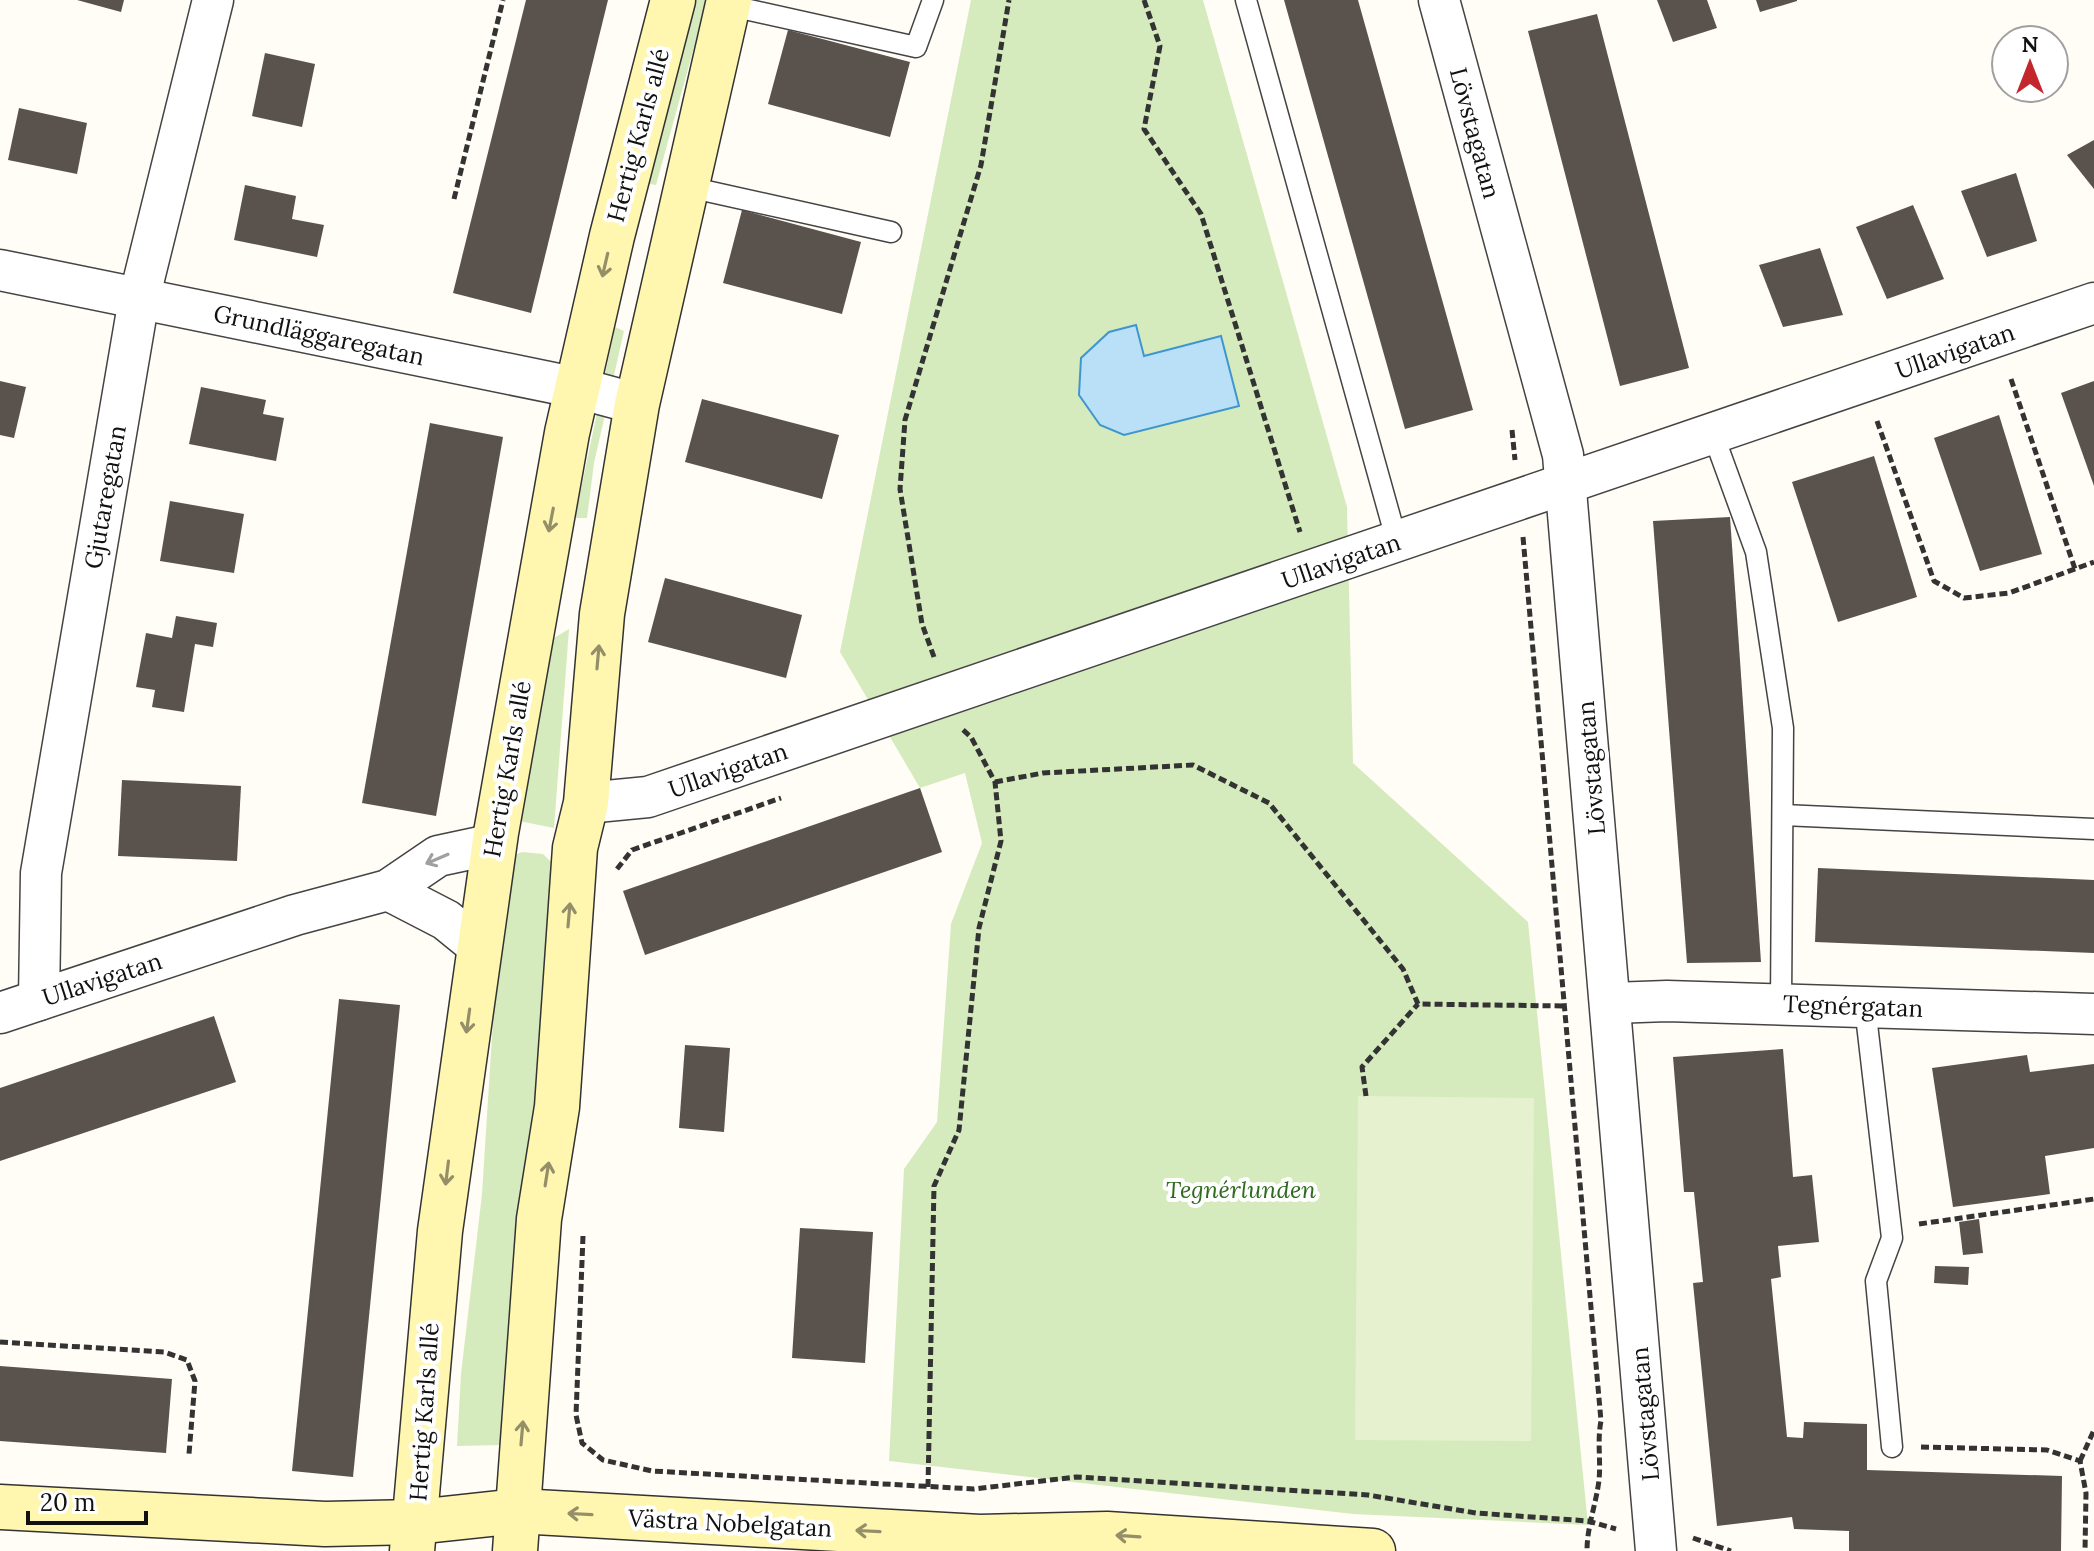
<svg xmlns="http://www.w3.org/2000/svg" width="2094" height="1551" viewBox="0 0 2094 1551" font-family="Lora,serif">
  <style>
    .green { fill: #d5ebbd }
    .pitch { fill: #e6f2cf }
    .water { fill: #b9e0f7; stroke: #3f96cf; stroke-width: 2 }
    .building { fill: #5a524d }
    .lines { fill: none; stroke-linecap: round; stroke-linejoin: round }
    .lane-casing { stroke: #444; stroke-width: 23 }
    .street-casing { stroke: #444; stroke-width: 43 }
    .secondary-casing { stroke: #333; stroke-width: 47 }
    .path { stroke: #333; stroke-width: 5; stroke-dasharray: 8 4; stroke-linecap: butt }
    .lane { stroke: #fff; stroke-width: 20 }
    .street { stroke: #fff; stroke-width: 40 }
    .secondary { stroke: #fff6b0; stroke-width: 44 }
    .oneway { stroke: #948f68 }
    .oneway2 { stroke: #a0a0a0 }
    .labels { text-anchor: middle; dominant-baseline: central; stroke-width: 8; stroke-linejoin: round; paint-order: stroke }
    .street-label { font-size: 24px; fill: #111; stroke: #fff }
    .park-label { font-size: 24px; font-style: italic; fill: #2f6b1f; stroke: #fff }
  </style>
  <rect width="100%" height="100%" fill="#fffdf5"/>
  <g class="green">
    <path d="M696 0H707L656 185 645 183Z"/>
    <path d="M971 0H1203L1347 507 1353 763 1528 922 1588 1525 1353 1514 889 1461 904 1169 937 1122 951 924 982 843 965 773 920 788 840 652Z"/>
    <path d="M615 327 624 331 594 463 587 518H575Z"/>
    <path d="M569 629 554 828 519 821 554 638Z"/>
    <path d="M522 852 543 854 551 862 541 1069 501 1445 457 1446 461 1374 482 1194 498 942 512 856Z"/>
  </g>
  <path class="pitch" d="M1358 1096 1534 1098 1531 1441 1355 1440Z"/>
  <path class="water" d="M1136 325 1144 356 1221 336 1239 406 1124 435 1100 425 1079 395 1081 358 1109 332Z"/>
  <g class="building">
    <path d="M77 0H124L121 12Z"/>
    <path d="M526 0H608L531 313 453 293Z"/>
    <path d="M1284 0H1358L1473 410 1405 429Z"/>
    <path d="M1657 0H1707L1717 28 1673 42Z"/>
    <path d="M1756 0H1797V1L1760 12Z"/>
    <path d="M1597 14 1689 368 1620 386 1528 31Z"/>
    <path d="M788 30 910 62 890 137 768 104Z"/>
    <path d="M265 53 315 64 302 127 252 116Z"/>
    <path d="M19 108 87 123 77 174 8 160Z"/>
    <path d="M2094 140V189L2067 155Z"/>
    <path d="M2016 173 2037 241 1987 257 1961 191Z"/>
    <path d="M245 185 296 196 292 219 324 225 317 257 234 240Z"/>
    <path d="M1913 205 1944 279 1887 299 1856 227Z"/>
    <path d="M742 210 861 242 842 314 723 283Z"/>
    <path d="M1820 248 1843 315 1783 327 1759 265Z"/>
    <path d="M0 381 26 387 14 438 0 435Z"/>
    <path d="M2094 381V486L2061 393Z"/>
    <path d="M201 387 266 400 263 414 284 418 276 461 189 444Z"/>
    <path d="M702 399 839 435 822 499 685 462Z"/>
    <path d="M1999 415 2042 554 1980 571 1934 438Z"/>
    <path d="M430 423 503 437 436 816 362 803Z"/>
    <path d="M1874 456 1917 597 1838 622 1792 482Z"/>
    <path d="M170 501 244 514 234 573 160 561Z"/>
    <path d="M1730 517 1761 962 1687 963 1653 521Z"/>
    <path d="M665 578 802 615 786 678 648 642Z"/>
    <path d="M176 616 217 623 213 647 195 644 184 712 152 707 155 690 136 687 146 633 172 638Z"/>
    <path d="M122 780 241 786 237 861 118 856Z"/>
    <path d="M920 788 942 852 645 955 623 891Z"/>
    <path d="M1818 868 2094 880V953L1815 942Z"/>
    <path d="M339 999 400 1005 353 1477 292 1471Z"/>
    <path d="M214 1016 236 1082 0 1161V1088Z"/>
    <path d="M685 1045 730 1048 724 1132 679 1128Z"/>
    <path d="M1783 1049 1793 1177 1812 1175 1819 1242 1778 1246 1781 1277 1771 1279 1787 1437 1803 1438 1804 1422 1867 1424V1470L2062 1476 2061 1551H1849V1531L1794 1529 1792 1517 1717 1526 1693 1283 1703 1282 1694 1192H1684L1673 1057Z"/>
    <path d="M2027 1055 2030 1072 2094 1064V1148L2045 1156 2050 1194 1953 1207 1932 1068Z"/>
    <path d="M1979 1219 1983 1253 1963 1255 1959 1222Z"/>
    <path d="M800 1228 873 1232 865 1363 792 1358Z"/>
    <path d="M1935 1266 1969 1267 1968 1285 1934 1283Z"/>
    <path d="M0 1366 172 1379 166 1453 0 1441Z"/>
  </g>
  <g class="lines">
    <g class="lane-casing">
      <g id="lane">
        <path d="M1246 0 1397 542"/>
        <path d="M727 5 916 47 933 0"/>
        <path d="M684 186 891 232"/>
        <path d="M1713 434 1756 552 1783 728 1781 1004"/>
        <path d="M1783 815 2094 829"/>
        <path d="M1865 1007 1892 1238 1876 1281 1892 1447"/>
      </g>
    </g>
    <g class="street-casing">
      <g id="street">
        <path d="M1439 0 1563 455 1656 1551"/>
        <path d="M0 270 578 388 637 404"/>
        <path d="M586 803 648 797 2094 303"/>
        <path d="M388 890 446 920 478 946"/>
        <path d="M39 1000 41 873 139 299 213 0"/>
        <path d="M1612 1003 1667 1001 2094 1014"/>
        <path d="M0 1013 295 915 388 890 438 856 494 844"/>
      </g>
    </g>
    <g class="secondary-casing">
      <g id="secondary">
        <path d="M0 1507 325 1524 416 1522 518 1511 980 1537 1107 1534 1373 1551"/>
        <path d="M412 1551 440 1231 496 833 567 433 612 236 673 0"/>
        <path d="M515 1551 539 1219 557 1107 575 848 586 803 602 614 637 404 729 0"/>
      </g>
    </g>
    <g class="path">
      <path d="M1144 0 1160 46 1144 129 1201 214 1300 532"/>
      <path d="M454 199 503 0"/>
      <path d="M2011 379 2075 569"/>
      <path d="M1877 421 1934 581 1964 598 2009 593 2094 562"/>
      <path d="M1512 430 1515 460"/>
      <path d="M1523 537 1601 1421C1597 1441 1601 1460 1599 1480 1596 1505 1587 1526 1587 1551"/>
      <path d="M934 657 922 624 900 489 905 420 981 165 1009 0"/>
      <path d="M995 782 1043 773 1193 765 1269 803 1403 969 1418 1004 1565 1006"/>
      <path d="M617 869 632 850 781 798"/>
      <path d="M1366 1096 1362 1067 1418 1004"/>
      <path d="M1919 1224 2094 1199"/>
      <path d="M583 1236 576 1415 582 1443 603 1460 652 1471 974 1489 1076 1477 1368 1495 1476 1513 1588 1521 1616 1529"/>
      <path d="M0 1342 164 1352 187 1360 195 1381 189 1454"/>
      <path d="M1921 1447 2047 1450 2080 1461 2086 1493 2085 1551"/>
      <path d="M2080 1461 2094 1430"/>
      <path d="M928 1487 934 1186 959 1130 979 928 1001 841 995 782 971 737 962 729"/>
      <path d="M1693 1538 1731 1551"/>
    </g>
    <use href="#lane" class="lane"/>
    <use href="#street" class="street"/>
    <use href="#secondary" class="secondary"/>
  </g>
  <defs><path id="oneway-shaft" d="M-6 0H5M1.5-3L5.5 0L1.5 3" fill="none" stroke-width="1.6" stroke-linecap="round" stroke-linejoin="round" transform="scale(2)"/></defs>
  <g class="oneway">
    <use href="#oneway-shaft" transform="translate(605 265) rotate(103)"/>
    <use href="#oneway-shaft" transform="translate(551 520) rotate(101)"/>
    <use href="#oneway-shaft" transform="translate(598 657) rotate(-85)"/>
    <use href="#oneway-shaft" transform="translate(569 915) rotate(-85)"/>
    <use href="#oneway-shaft" transform="translate(468 1021) rotate(98)"/>
    <use href="#oneway-shaft" transform="translate(447 1173) rotate(97)"/>
    <use href="#oneway-shaft" transform="translate(547 1174) rotate(-81)"/>
    <use href="#oneway-shaft" transform="translate(522 1433) rotate(-85)"/>
    <use href="#oneway-shaft" transform="translate(580 1514) rotate(-177)"/>
    <use href="#oneway-shaft" transform="translate(868 1531) rotate(-177)"/>
    <use href="#oneway-shaft" transform="translate(1128 1536) rotate(-176)"/>
  </g>
  <use class="oneway2" href="#oneway-shaft" transform="translate(437 859) rotate(157)"/>
  <g class="labels">
    <g class="street-label">
      <text transform="translate(1475 133) rotate(75)">Lövstagatan</text>
      <text transform="translate(638 135) rotate(-75)">Hertig Karls allé</text>
      <text transform="translate(319 335) rotate(12)">Grundläggaregatan</text>
      <text transform="translate(1955 351) rotate(-19)">Ullavigatan</text>
      <text transform="translate(105 497) rotate(-80)">Gjutaregatan</text>
      <text transform="translate(1341 561) rotate(-19)">Ullavigatan</text>
      <text transform="translate(1591 768) rotate(-95)">Lövstagatan</text>
      <text transform="translate(507 769) rotate(-80)">Hertig Karls allé</text>
      <text transform="translate(728 770) rotate(-19)">Ullavigatan</text>
      <text transform="translate(102 979) rotate(-18)">Ullavigatan</text>
      <text transform="translate(1853 1006) rotate(2)">Tegnérgatan</text>
      <text transform="translate(424 1412) rotate(-86)">Hertig Karls allé</text>
      <text transform="translate(1645 1414) rotate(-95)">Lövstagatan</text>
      <text transform="translate(730 1523) rotate(3)">Västra Nobelgatan</text>
    </g>
    <g class="park-label">
      <text x="1241" y="1189">Tegnérlunden</text>
    </g>
  </g>
  <g transform="translate(2030 64)"><circle r="38" fill="#ffffff" stroke="#a0a0a0" stroke-width="2"/>
  <path d="M0-6L14 30L0 20L-14 30Z" fill="#c4262e"/>
  <text y="-12" font-size="22" font-weight="bold" text-anchor="middle" fill="#111111">N</text>
  </g>
  <path d="M28 1511v12h118v-12" fill="none" stroke="#111111" stroke-width="4"/>
  <text x="40" y="1511" font-size="24" fill="#111111" stroke="#ffffff" stroke-width="6" paint-order="stroke">20 m</text>
</svg>
